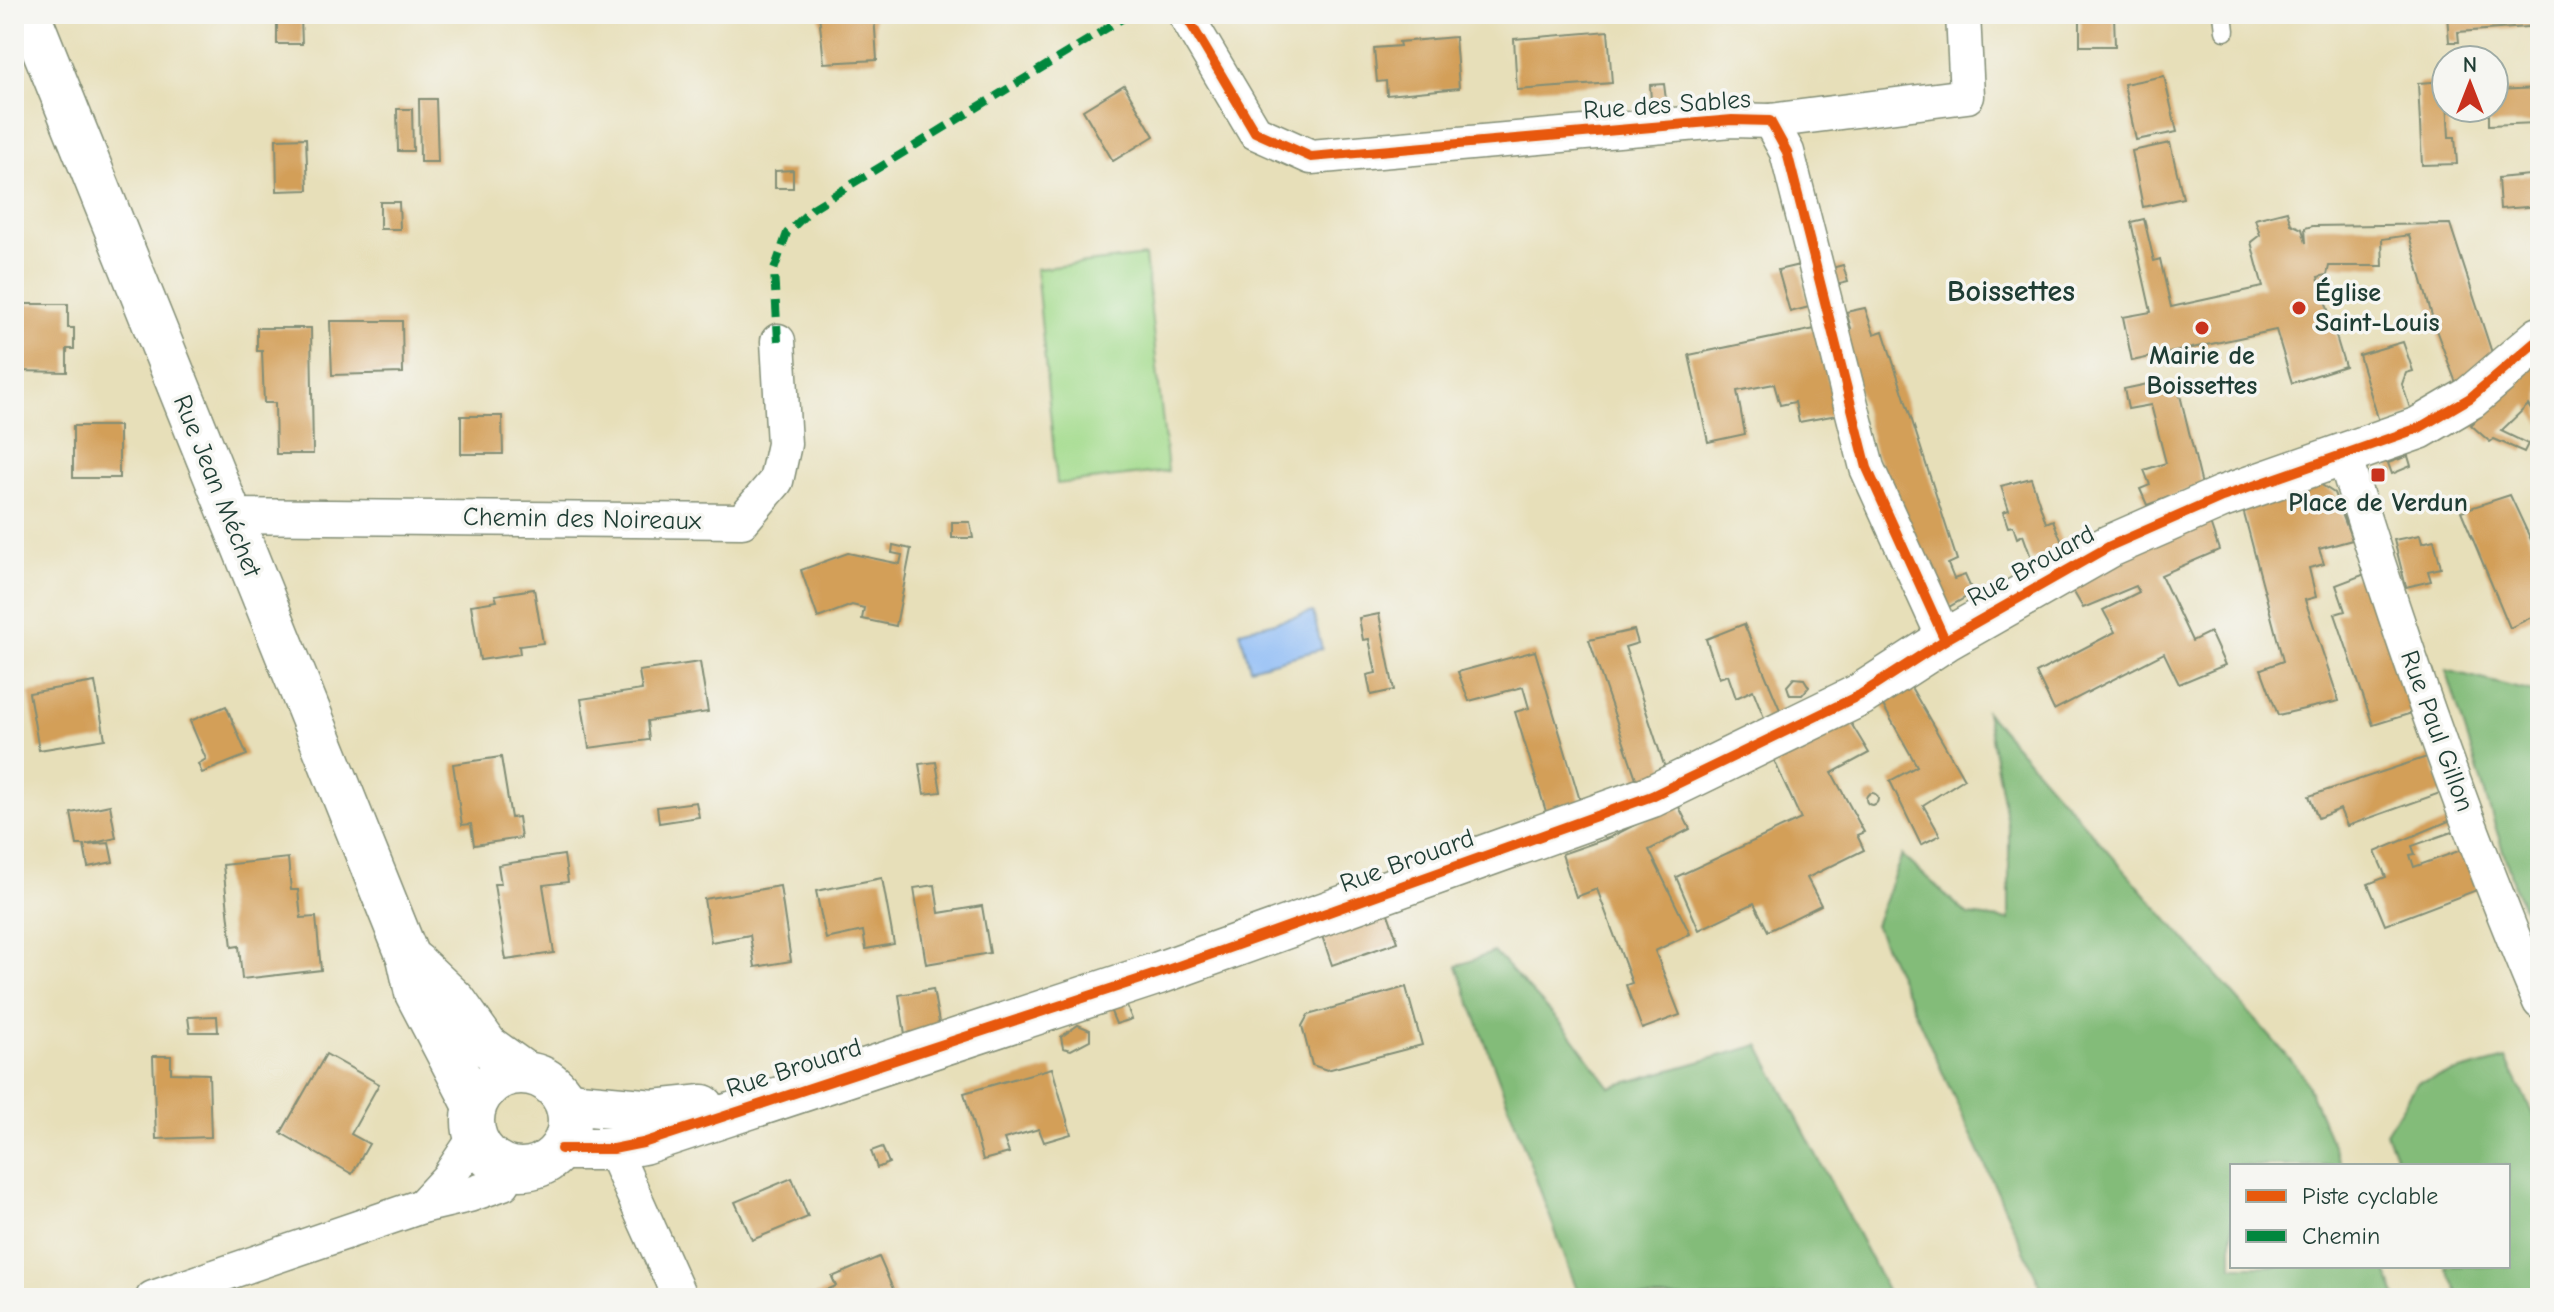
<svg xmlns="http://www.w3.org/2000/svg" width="2554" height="1312" viewBox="0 0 2554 1312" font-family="'Comic Neue',sans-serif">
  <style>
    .green { fill: #a4dc8e; stroke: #628c61; stroke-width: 2 }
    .forest { fill: #83bc79; stroke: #517c56; stroke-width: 2 }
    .water { fill: #8bbaf6; stroke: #557c95; stroke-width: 2 }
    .building { fill: #d39f58 }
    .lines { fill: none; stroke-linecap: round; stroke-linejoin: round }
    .service-casing { stroke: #838e76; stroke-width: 21 }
    .minor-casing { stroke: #838e76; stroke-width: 37 }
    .tertiary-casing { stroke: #838e76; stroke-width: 45 }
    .service { stroke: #fff; stroke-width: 18 }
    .minor { stroke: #fff; stroke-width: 34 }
    .tertiary { stroke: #fff; stroke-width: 42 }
    .quiet { stroke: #00873e; stroke-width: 8; stroke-dasharray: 16 8; stroke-linecap: butt }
    .cycleway-casing { stroke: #f6f6f2; stroke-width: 15 }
    .cycleway { stroke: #e8590c; stroke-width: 10 }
    .poi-dot { fill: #c8321e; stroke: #f6f6f2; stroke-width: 3 }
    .labels { text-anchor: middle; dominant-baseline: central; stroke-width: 7; stroke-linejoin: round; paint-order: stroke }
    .street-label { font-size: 26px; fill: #1f3d34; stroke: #f6f6f2 }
    .poi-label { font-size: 26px; font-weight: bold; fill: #1f3d34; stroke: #f6f6f2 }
    .quarter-label { font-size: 30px; font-weight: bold; fill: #1f3d34; stroke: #f6f6f2 }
  </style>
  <rect width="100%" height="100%" fill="#f6f6f2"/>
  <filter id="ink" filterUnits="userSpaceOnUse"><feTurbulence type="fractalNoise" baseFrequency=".0125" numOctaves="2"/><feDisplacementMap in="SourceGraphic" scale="16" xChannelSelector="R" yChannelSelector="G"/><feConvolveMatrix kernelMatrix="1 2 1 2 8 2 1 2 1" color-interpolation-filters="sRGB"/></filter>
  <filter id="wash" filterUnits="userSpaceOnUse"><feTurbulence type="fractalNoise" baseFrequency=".006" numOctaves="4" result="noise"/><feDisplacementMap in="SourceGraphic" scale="32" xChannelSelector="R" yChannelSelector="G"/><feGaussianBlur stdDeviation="1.8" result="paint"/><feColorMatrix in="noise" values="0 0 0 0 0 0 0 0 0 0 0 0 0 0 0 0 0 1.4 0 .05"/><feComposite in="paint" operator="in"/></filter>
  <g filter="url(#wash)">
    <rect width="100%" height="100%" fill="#e7dfb9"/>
    <path class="green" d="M1145 256 1168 471 1057 484 1036 269Z"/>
    <g class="forest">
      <path d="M2446 670 2540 694V940L2516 892Z"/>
      <path d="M1986 712 2302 1073 2342 1166H2232V1266H2384L2397 1298H2046L1875 925 1902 855 1968 915 2009 920V832Z"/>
      <path d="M1494 952 1568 1031 1610 1087 1759 1045 1891 1298H1580L1457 966Z"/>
      <path d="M2506 1059 2540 1128V1298H2460L2446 1266H2508V1166H2400L2386 1133 2418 1082Z"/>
    </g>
    <path class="water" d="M1313 612 1322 649 1250 668 1240 631Z"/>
    <g id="blocks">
      <g class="building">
        <path d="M819 14H874L877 60 824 63Z"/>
        <path d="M2447 14H2540V26L2458 32 2459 42H2449Z"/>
        <path d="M2114 15 2115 46H2080V16Z"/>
        <path d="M277 17H301L302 44H277Z"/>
        <path d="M1608 31 1612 83 1517 90 1514 39Z"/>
        <path d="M1455 37 1459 88 1387 95 1386 81 1377 82 1374 48 1400 46 1399 42Z"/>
        <path d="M2164 76 2177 132 2136 140 2124 84Z"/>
        <path d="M2446 81 2449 137H2455L2457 164 2422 165 2418 83Z"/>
        <path d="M1664 84 1666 100 1651 101 1650 85Z"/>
        <path d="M1124 85 1154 136 1113 161 1083 110Z"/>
        <path d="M2540 88V137H2536V123L2489 125V108H2494V90Z"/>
        <path d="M419 99H436L438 162H420Z"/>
        <path d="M397 109H412L413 151H398Z"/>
        <path d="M306 138 308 190 277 191 276 139Z"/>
        <path d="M2170 143 2183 198 2143 207 2132 151Z"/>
        <path d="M793 170V188H775V171Z"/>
        <path d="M2540 174V206L2500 209 2498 178Z"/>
        <path d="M380 202H399L400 229H380Z"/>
        <path d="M2287 211 2291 224 2302 229 2306 243 2305 228 2313 226 2450 224 2493 356 2458 388 2436 330 2409 235 2382 239 2383 266H2329L2327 275 2318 277 2345 366 2292 383 2276 330 2132 361 2123 317 2151 312 2131 222 2144 219 2154 261 2160 259 2171 307 2263 287 2251 242 2260 235 2255 219Z"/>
        <path d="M1799 265 1809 307 1790 312 1778 270Z"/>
        <path d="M1843 265 1848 282 1832 286 1828 269Z"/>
        <path d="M18 304H68V328H74V349H67V372L17 371Z"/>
        <path d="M1865 308 1874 334 1883 331 1957 560 1948 564 1954 579 1965 575 1973 593 1947 608 1875 453 1843 330 1851 328 1846 312Z"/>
        <path d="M330 321H402L403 373 332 375Z"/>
        <path d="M257 328H311L313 454H276L275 403H264L262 351H257Z"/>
        <path d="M1815 329 1837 415 1799 422 1795 402 1780 405 1774 384 1737 391 1745 434 1708 442 1689 355Z"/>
        <path d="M2403 342 2413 371 2406 373 2402 384 2412 414 2380 425 2359 355Z"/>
        <path d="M2540 357V424L2528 405 2501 431 2528 444 2524 452 2494 439 2490 442 2471 425Z"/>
        <path d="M2162 381 2165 394 2179 391 2202 485 2147 505 2140 489 2150 485 2144 470 2166 463 2151 405 2128 409 2124 389Z"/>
        <path d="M461 416H502L503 454H461Z"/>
        <rect x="73" y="426" width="46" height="52"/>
        <path d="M2408 456 2411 466 2392 474 2388 463Z"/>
        <path d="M2031 478 2046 523 2053 520 2063 545 2032 560 2023 535 2017 538 2013 526 2008 527 2003 512 2009 510 2001 486Z"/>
        <path d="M2320 484 2334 493 2352 540 2319 549 2324 564 2309 568 2316 597 2305 600 2339 701 2278 715 2261 669 2283 661 2242 506Z"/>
        <path d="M2510 495 2540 559V613L2510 628 2461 511Z"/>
        <path d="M2208 517 2219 550 2161 575 2192 641 2210 632 2225 665 2179 684 2164 653 2054 710 2036 673 2115 632 2103 610 2139 592 2136 586 2083 608 2068 582Z"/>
        <path d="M952 522H970L973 538H952Z"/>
        <path d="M2420 535 2422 543 2434 540 2441 568 2428 571 2431 581 2406 587 2394 540Z"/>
        <path d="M893 545 911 549 896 626 862 619 864 608 852 605 818 618 801 570 848 553 900 564 902 555 892 553Z"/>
        <path d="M2365 574 2415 712 2373 725 2335 614 2345 611 2336 585Z"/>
        <path d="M534 589 543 643 519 646 520 654 480 660 471 605 497 601 495 595Z"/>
        <path d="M1379 614 1394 690 1371 695 1367 675 1376 673 1369 639 1363 640 1359 618Z"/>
        <path d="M1744 624 1783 717 1767 725 1753 690 1736 698 1728 675 1719 678 1706 639Z"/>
        <path d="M1634 630 1638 643 1625 647 1667 774 1639 787 1589 640Z"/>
        <path d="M1535 651 1582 807 1548 818 1515 712 1529 708 1523 687 1469 701 1458 672Z"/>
        <path d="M700 662 708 712 647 721 649 740 589 748 581 699 642 690 639 671Z"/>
        <path d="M1794 678 1804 679 1809 687 1802 695H1790L1787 686Z"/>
        <path d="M95 682 105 739 39 750 29 693Z"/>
        <path d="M1908 682 1964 779 1923 805 1940 835 1921 845 1890 781 1917 766 1880 700Z"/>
        <path d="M226 706 247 755 202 773 198 764 206 759 190 721Z"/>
        <path d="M1849 720 1869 753 1832 773 1864 832 1857 835 1864 850 1807 878 1821 905 1768 931 1754 903 1699 930 1676 877 1801 819 1773 758Z"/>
        <path d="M2430 756 2443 792 2347 826 2340 809 2318 818 2309 796Z"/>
        <path d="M501 757 511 818 518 817 521 838 474 845 471 824 462 825 453 764Z"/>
        <path d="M936 762 941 792 924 794 919 764Z"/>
        <circle cx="1872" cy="799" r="6"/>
        <path d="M696 802 699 817 659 823 657 807Z"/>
        <path d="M1677 803 1690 829 1649 850 1690 934 1655 951 1680 1015 1642 1029 1626 985 1632 983 1597 889 1576 897 1562 854 1611 837Z"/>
        <path d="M110 805 116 838 86 845 109 843 113 862 88 867 84 845H77L71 813Z"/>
        <path d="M2451 820 2455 831 2412 846 2415 854 2410 855 2414 867 2467 848 2482 888 2385 925 2368 884 2386 877 2375 852Z"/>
        <path d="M564 855 568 882 543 885 554 953 506 960 494 884H501L498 865Z"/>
        <path d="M288 858 291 890H298L301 918 316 917 321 970 242 979 239 946 232 947 223 865Z"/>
        <path d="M882 878 894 944 866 949 863 931 826 939 816 891Z"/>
        <path d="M935 885 939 913 982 906 990 953 926 964 914 888Z"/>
        <path d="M780 886 791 961 755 967 750 935 711 942 704 899Z"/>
        <path d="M1387 911 1398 942 1332 965 1321 933Z"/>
        <path d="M1406 987 1422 1045 1327 1070 1312 1065 1302 1026 1308 1015Z"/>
        <path d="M933 989 940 1028 905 1035 899 995Z"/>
        <path d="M1125 1002 1132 1019 1116 1024 1109 1007Z"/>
        <path d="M217 1016 218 1032H190L188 1017Z"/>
        <path d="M1078 1025 1090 1030V1040L1071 1050 1063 1048 1061 1037Z"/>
        <path d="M326 1054 379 1084 351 1134 369 1144 352 1174 281 1133Z"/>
        <path d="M153 1056H171V1073L209 1074 211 1137 156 1139Z"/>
        <path d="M1052 1068 1071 1134 1044 1142 1039 1129 1004 1139 1009 1153 983 1160 964 1093Z"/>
        <path d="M882 1147 889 1163 877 1168 871 1151Z"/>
        <path d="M792 1178 808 1217 752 1240 735 1202Z"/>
        <path d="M879 1257 897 1298H808L836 1286 832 1277Z"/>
        <path d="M432 1292 434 1298H410V1297Z"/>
      </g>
    </g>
  </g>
  <g filter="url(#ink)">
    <use href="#blocks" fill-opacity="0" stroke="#838e76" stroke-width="2"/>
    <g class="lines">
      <g class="service-casing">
        <path id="service" d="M2223 14 2225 31"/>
      </g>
      <g class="minor-casing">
        <g id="minor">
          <path d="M1185 14 1255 132 1311 157 1732 120 1770 121 1787 152 1867 468 1945 640"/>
          <path d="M1770 121 1967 96 1963 14"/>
          <path d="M2344 456C2401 640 2465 824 2540 1002"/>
          <path d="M228 516 742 521 776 481 784 444 778 341"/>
          <path d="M613 1149 680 1298"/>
          <path d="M422 1206 448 1178 475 1138"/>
          <path d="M153 1298 422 1206 469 1195 503 1183 511 1169"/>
        </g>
      </g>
      <g class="tertiary-casing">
        <g id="tertiary">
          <path d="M29 14 408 957 416 993 474 1104"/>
          <path d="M415 963 455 1001 487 1046 522 1071"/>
          <circle cx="521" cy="1121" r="48"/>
          <path d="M568 1103 654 1111 703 1106"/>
          <path d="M561 1149H613L643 1143 1159 973 1652 796 1860 695 1945 640 2110 546 2222 497 2419 428 2470 398 2540 338"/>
        </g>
      </g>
      <use href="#service" class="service"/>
      <use href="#minor" class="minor"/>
      <use href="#tertiary" class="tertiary"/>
      <path class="quiet" d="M778 341 774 270 787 233 813 208 1130 14"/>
      <g class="cycleway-casing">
        <g id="cycleway">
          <path d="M1185 14 1255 132 1311 157 1732 120 1770 121 1787 152 1867 468 1945 640"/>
          <path d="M561 1149H613L643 1143 1159 973 1652 796 1860 695 1945 640 2110 546 2222 497 2419 428 2470 398 2540 338"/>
        </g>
      </g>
      <use href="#cycleway" class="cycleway"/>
    </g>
  </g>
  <g class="poi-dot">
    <circle cx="2299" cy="308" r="8"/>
    <circle cx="2202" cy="328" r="8"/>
    <rect x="2370" y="467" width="16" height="16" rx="4"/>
  </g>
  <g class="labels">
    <g class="street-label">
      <text transform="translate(1667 105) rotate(-4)">Rue des Sables</text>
      <text transform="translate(217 486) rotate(68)">Rue Jean Méchet</text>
      <text transform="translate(582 519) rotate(1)">Chemin des Noireaux</text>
      <text transform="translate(2031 566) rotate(-29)">Rue Brouard</text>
      <text transform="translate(2437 731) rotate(70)">Rue Paul Gillon</text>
      <text transform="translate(1407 861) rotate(-20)">Rue Brouard</text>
      <text transform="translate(794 1068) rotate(-18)">Rue Brouard</text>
    </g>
    <g class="poi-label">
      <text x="2315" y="293" text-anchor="start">Église<tspan x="2315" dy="30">Saint-Louis</tspan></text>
      <text x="2202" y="356">Mairie de<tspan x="2202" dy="30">Boissettes</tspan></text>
      <text x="2378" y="503">Place de Verdun</text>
    </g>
    <g class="quarter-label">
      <text x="2011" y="291">Boissettes</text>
    </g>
  </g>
  <rect width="2554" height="1312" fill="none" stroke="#f6f6f2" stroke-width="48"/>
  <rect x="2230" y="1164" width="280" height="104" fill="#f6f6f2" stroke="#a0aca6" stroke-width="2"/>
  <rect x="2246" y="1190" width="40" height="12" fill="#e8590c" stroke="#a0aca6" stroke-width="2"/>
  <text x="2302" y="1204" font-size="24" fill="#1f3d34">Piste cyclable</text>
  <rect x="2246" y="1230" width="40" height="12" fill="#00873e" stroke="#a0aca6" stroke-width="2"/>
  <text x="2302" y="1244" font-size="24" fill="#1f3d34">Chemin</text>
  <g transform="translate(2470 84)"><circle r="38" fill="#f6f6f2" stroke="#a0aca6" stroke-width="2"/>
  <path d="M0-6L14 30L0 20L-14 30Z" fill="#c8321e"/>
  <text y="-12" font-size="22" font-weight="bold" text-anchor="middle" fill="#1f3d34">N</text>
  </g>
</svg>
